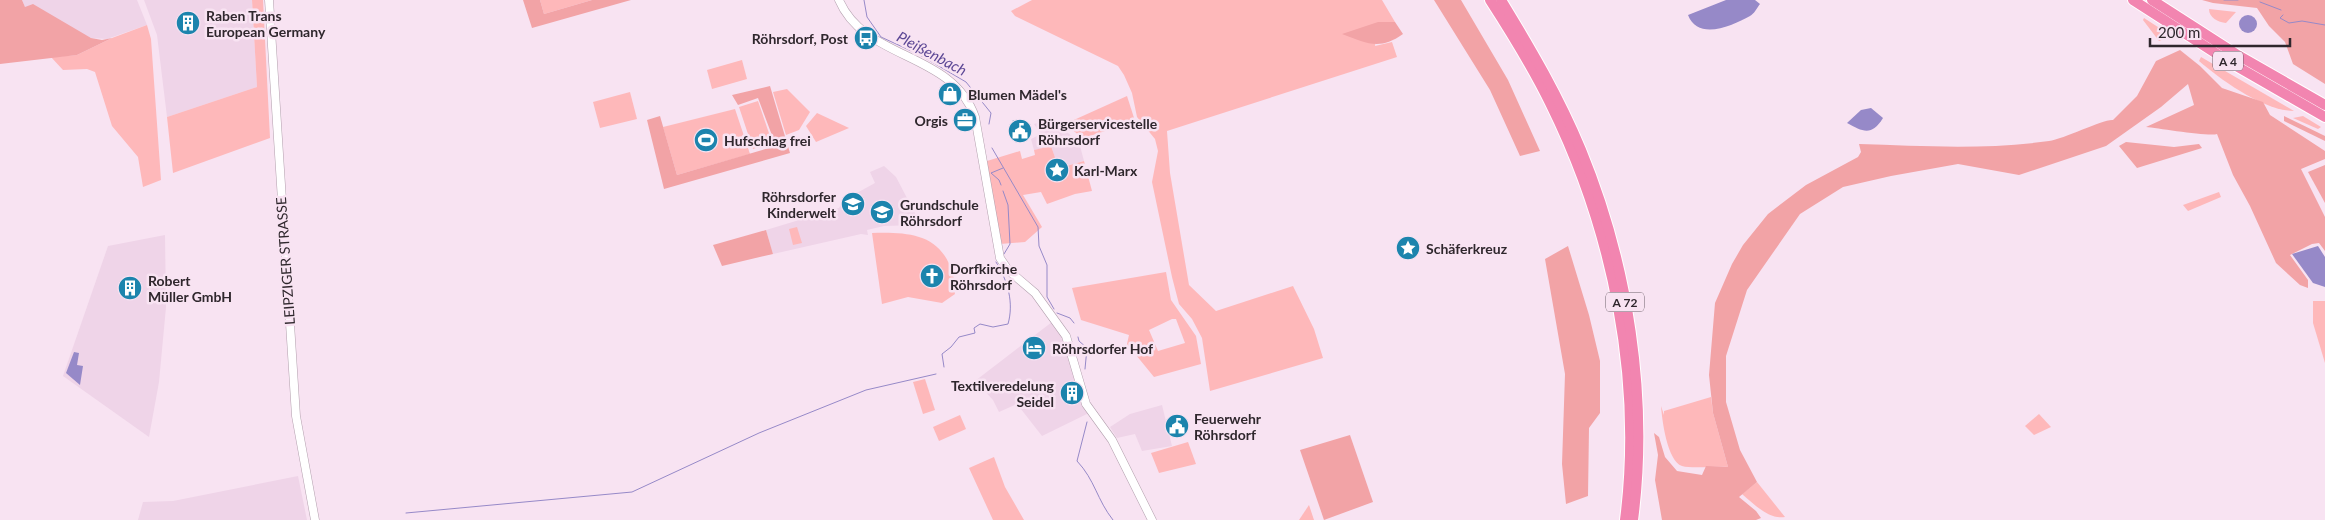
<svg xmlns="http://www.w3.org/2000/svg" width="2325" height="520" viewBox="0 0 2325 520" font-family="Lato,sans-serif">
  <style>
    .built { fill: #efd4e8 }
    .green { fill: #feb8ba; fill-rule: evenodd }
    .forest { fill: #f2a3a6 }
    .water { fill: #9689c8 }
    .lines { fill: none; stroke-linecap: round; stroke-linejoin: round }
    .stream { stroke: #9689c8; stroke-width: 1 }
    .secondary-casing { stroke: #b29fad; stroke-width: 9 }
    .highway-casing { stroke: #fff; stroke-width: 12 }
    .secondary { stroke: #fff; stroke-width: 8 }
    .highway { stroke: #f285b0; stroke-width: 10 }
    .labels { text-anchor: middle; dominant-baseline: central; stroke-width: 5; stroke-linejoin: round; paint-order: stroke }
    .shield { fill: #f8e3f2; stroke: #6b5f68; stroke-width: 1 }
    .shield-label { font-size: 12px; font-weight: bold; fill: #2f272d }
    .poi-label { font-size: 14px; font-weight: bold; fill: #2f272d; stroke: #f8e3f2; text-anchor: start }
    .street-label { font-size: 14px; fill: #2f272d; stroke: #f8e3f2 }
    .water-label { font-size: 15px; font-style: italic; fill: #5c4795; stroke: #f8e3f2 }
  </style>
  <rect width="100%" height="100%" fill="#f8e3f2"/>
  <g class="built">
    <path d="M22 0H137L147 25 107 39 91 38 25 7Z"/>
    <path d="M144 0H252L257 87 167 117 157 35Z"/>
    <path d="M1051 119 1079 142 1084 161 1063 167 1057 163 1051 146 1034 150 1031 139 1041 134 1034 124Z"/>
    <path d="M884 166 896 177 920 223 917 225 884 226 867 230 868 235 861 234 773 254 766 230 839 208 844 200 875 183 870 172Z"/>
    <path d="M165 235 166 307 159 382 149 437 63 376 108 246Z"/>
    <path d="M1052 322 1064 341 1091 412 1042 436 1017 404 999 412 993 400 975 381Z"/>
    <path d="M1162 405 1172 446 1142 451 1135 434 1117 438 1110 427 1130 414Z"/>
    <path d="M298 476 307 520H138L143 502 173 501Z"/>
  </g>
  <g class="green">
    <path d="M252 0H263L270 138 173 173 167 117 257 87Z"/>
    <path d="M540 0H592L544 14Z"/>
    <path d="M1032 0H1382L1395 22H1378L1375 46 1392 42 1397 57 1167 131 1170 173 1189 285 1216 311 1293 286 1314 329 1323 358 1210 391 1202 338 1192 319 1179 304 1172 277 1152 182 1158 151 1155 139 1137 117 1132 93 1124 75 1118 66 1015 16 1011 11Z"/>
    <path d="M2209 9 2236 12 2226 23C2218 22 2209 18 2209 9Z"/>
    <path d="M2144 18 2161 29 2160 34 2164 39 2159 41 2143 20Z"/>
    <path d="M147 25 151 39 161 180 143 187 138 157 112 126 95 72 87 69 63 70 51 57 77 55 112 38Z"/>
    <path d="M2201 57 2294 111C2264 111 2221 80 2199 61Z"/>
    <path d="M742 60 747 79 712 89 707 70Z"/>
    <path d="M787 89 810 112 799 130 786 135 773 92Z"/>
    <path d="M630 92 637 119 600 128 593 102Z"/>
    <path d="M1127 96 1135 121 1090 136H1080L1065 124Z"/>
    <path d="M758 101 772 142 753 149 739 107Z"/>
    <path d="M735 109 750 154 677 175 663 127Z"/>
    <path d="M817 113 849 128 816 142 806 126Z"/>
    <path d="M2303 116 2321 127 2318 129 2293 118Z"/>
    <path d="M1051 146 1057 163 1063 167 1084 161 1092 191 1075 194 1047 204 1041 192 1023 195 1042 227 1025 242 1000 244 987 161 1020 151 1022 159 1035 155 1034 150Z"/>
    <path d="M2219 192 2221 197 2188 211 2183 205Z"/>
    <path d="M797 227 802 243 793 245 789 229Z"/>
    <path d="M872 233C911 232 944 234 954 279 955 284 953 289 955 294L942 303 908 297 882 304Z"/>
    <path d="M1166 272 1171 300 1196 336 1201 364 1154 377 1127 344 1129 335 1081 320 1072 288ZM1172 319H1176L1185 343 1158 351 1149 330Z"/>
    <path d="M2313 301H2325V363L2313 323Z"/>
    <path d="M925 379 935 410 923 414 913 382Z"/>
    <path d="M1711 397 1713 413 1728 467C1716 466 1692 469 1682 466 1667 461 1662 419 1661 406L1664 415V411Z"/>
    <path d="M2039 414 2051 427 2034 435 2025 426Z"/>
    <path d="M960 415 966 429 939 441 933 427Z"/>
    <path d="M1188 442 1196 464 1159 473 1151 453Z"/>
    <path d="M994 457 1005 487 1024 520H993L969 468Z"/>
    <path d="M1757 482 1785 517C1769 520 1754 504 1742 494Z"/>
    <path d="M1309 505 1314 520H1299Z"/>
  </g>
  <g class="forest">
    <path d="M0 0H22L25 7 33 4 91 38 102 40 112 38 77 55 0 64Z"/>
    <path d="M523 0H540L544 14 592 0H631L532 28Z"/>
    <path d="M1434 0H1461L1508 80 1540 151 1520 156 1490 90Z"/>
    <path d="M2202 0H2325V84L2293 64 2285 42 2269 26 2257 8 2213 3Z"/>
    <path d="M1378 22H1395L1403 34C1379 51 1367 43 1342 34Z"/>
    <path d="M2180 50 2200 66 2222 88 2263 102 2270 115 2325 151V159L2301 169 2325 217V251L2319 243 2312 244 2290 255 2308 280V288L2300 285 2276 263 2250 206 2233 175 2217 134C2210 137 2158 128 2146 127L2194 105 2188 84 2161 107 2106 146 2019 175 1958 164 1891 176 1843 187 1800 214 1747 290 1726 356V402L1740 450 1757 482 1739 497 1756 511 1761 518 1756 520H1662L1655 480 1658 455 1654 433 1659 437 1665 457 1677 471 1702 475 1706 466 1728 467 1713 413 1709 375 1715 303 1732 264 1743 245 1768 214 1806 185 1858 157 1861 152 1859 144C1922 146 1985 150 2049 141 2064 139 2103 119 2113 120L2137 96 2156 61Z"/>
    <path d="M770 86 790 153 664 189 647 120 660 116 677 175 776 146 758 98 738 105 732 95Z"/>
    <path d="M2284 116 2325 136V141L2284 121Z"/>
    <path d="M2126 142 2174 147 2199 144 2202 148 2137 168 2119 146Z"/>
    <path d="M2325 165V203L2308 172Z"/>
    <path d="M766 230 773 254 722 266 713 245Z"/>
    <path d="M1568 246 1589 315 1600 361V413L1589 428 1588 496 1566 504 1562 464 1565 374 1545 259Z"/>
    <path d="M1350 435 1373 502 1324 520 1300 450Z"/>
  </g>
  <g class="water">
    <path d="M1726 0H1755L1760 4C1757 8 1754 14 1750 16 1732 26 1698 41 1688 15Z"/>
    <circle cx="2248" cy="24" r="9"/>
    <path d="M1871 108 1883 118C1872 136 1863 132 1847 123L1861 110Z"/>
    <path d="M2318 246 2325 257V287L2313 283 2292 254Z"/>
    <path d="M74 352 79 353 77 365 83 366 80 385 66 373Z"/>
  </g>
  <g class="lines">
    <g class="stream">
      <path d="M864 0 867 17 881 37 920 55 966 82 991 113 989 124"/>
      <path d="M2224 0H2238"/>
      <path d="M2260 2 2281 10"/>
      <path d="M2283 15 2280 18 2289 23 2302 21 2325 25"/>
      <path d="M992 148 1038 227 1039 246 1047 265V297L1054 309"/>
      <path d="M1001 185 999 180 991 173 1003 168"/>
      <path d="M1003 191 1008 205 1010 244 1004 254"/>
      <path d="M1057 313 1070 318 1074 323"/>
      <path d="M1078 337 1079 341 1087 348 1085 369"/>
      <path d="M944 367 942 354 951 347 959 337 975 333 974 328 980 324 993 327 1008 324C1014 303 1008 281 996 262"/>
      <path d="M1087 422 1077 461C1095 480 1097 500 1113 520"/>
      <path d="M406 513 632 492 759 433 866 390 936 374"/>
    </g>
    <g class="secondary-casing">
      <g id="secondary">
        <path d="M269 0 296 416 315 520"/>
        <path d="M839 0C865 61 952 51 975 117L1000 258 1008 270 1035 293 1066 336 1086 404 1112 440 1152 520"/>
      </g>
    </g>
    <g class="highway-casing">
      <g id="highway">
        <path d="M1490 0C1512 34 1533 68 1551 105 1613 231 1643 379 1625 520"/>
        <path d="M1501 0C1531 49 1559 97 1581 150 1628 264 1649 397 1633 520"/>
        <path d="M2133 0 2231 63 2325 117"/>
        <path d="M2152 0 2236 54 2325 105"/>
      </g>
    </g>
    <use href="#secondary" class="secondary"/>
    <use href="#highway" class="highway"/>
  </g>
  <defs>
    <g id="building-disc" transform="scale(1.25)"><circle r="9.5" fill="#1c84ad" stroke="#f8e3f2"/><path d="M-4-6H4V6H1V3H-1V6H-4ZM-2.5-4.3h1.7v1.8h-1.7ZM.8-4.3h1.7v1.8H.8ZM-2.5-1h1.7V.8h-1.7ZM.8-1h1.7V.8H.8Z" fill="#fff"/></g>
    <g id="bus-disc" transform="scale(1.25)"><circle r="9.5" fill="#1c84ad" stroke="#f8e3f2"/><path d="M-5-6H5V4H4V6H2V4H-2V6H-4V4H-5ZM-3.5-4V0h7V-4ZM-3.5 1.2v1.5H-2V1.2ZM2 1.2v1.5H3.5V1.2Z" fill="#fff"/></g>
    <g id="shop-disc" transform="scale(1.25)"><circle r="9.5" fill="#1c84ad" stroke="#f8e3f2"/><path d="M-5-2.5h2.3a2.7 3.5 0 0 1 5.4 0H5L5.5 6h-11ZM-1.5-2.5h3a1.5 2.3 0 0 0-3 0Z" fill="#fff"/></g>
    <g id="office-disc" transform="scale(1.25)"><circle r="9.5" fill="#1c84ad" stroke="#f8e3f2"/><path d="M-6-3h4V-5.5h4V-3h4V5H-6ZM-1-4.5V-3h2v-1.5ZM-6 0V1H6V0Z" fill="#fff"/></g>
    <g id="civic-disc" transform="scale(1.25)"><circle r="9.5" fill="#1c84ad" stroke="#f8e3f2"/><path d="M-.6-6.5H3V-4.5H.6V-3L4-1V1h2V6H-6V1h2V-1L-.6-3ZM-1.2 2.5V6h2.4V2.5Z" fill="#fff"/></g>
    <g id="stadium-disc" transform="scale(1.25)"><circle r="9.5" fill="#1c84ad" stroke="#f8e3f2"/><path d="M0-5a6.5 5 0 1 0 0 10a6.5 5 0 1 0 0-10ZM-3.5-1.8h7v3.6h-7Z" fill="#fff"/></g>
    <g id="sight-disc" transform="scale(1.25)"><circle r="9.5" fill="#1c84ad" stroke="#f8e3f2"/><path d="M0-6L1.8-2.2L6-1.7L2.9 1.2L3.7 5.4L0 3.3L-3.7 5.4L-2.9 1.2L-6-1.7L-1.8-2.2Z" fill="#fff"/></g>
    <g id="school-disc" transform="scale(1.25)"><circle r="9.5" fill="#1c84ad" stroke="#f8e3f2"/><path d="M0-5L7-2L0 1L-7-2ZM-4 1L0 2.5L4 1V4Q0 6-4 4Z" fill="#fff"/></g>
    <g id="church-disc" transform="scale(1.25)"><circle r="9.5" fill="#1c84ad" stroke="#f8e3f2"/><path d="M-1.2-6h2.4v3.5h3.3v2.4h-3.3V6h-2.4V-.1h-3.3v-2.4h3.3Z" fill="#fff"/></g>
    <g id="hotel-disc" transform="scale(1.25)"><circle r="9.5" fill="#1c84ad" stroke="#f8e3f2"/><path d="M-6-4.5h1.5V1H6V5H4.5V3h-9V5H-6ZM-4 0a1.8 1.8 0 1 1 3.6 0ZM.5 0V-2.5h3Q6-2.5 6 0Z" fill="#fff"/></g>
  </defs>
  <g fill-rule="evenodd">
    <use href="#building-disc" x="188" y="23"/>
    <use href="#bus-disc" x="866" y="38"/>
    <use href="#shop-disc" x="950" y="94"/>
    <use href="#office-disc" x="965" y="120"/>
    <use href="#civic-disc" x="1020" y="131"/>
    <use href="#stadium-disc" x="706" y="140"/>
    <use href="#sight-disc" x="1057" y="170"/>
    <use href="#school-disc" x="853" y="204"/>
    <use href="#school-disc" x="882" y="212"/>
    <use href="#sight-disc" x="1408" y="248"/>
    <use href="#church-disc" x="932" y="276"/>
    <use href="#building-disc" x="130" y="288"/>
    <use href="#hotel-disc" x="1034" y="348"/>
    <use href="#building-disc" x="1072" y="393"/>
    <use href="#civic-disc" x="1177" y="426"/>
  </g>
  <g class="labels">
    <g class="shield">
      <rect x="2213" y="51.5" width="30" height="19" rx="4"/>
      <rect x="1606" y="292.5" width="38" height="19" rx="4"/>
    </g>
    <g class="shield-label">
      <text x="2228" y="61">A 4</text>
      <text x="1625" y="302">A 72</text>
    </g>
    <g class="poi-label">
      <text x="206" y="15">Raben Trans<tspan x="206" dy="16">European Germany</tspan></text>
      <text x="848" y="38" text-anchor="end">Röhrsdorf, Post</text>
      <text x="968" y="94">Blumen Mädel's</text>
      <text x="948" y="120" text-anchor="end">Orgis</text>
      <text x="1038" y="123">Bürgerservicestelle<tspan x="1038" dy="16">Röhrsdorf</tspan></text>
      <text x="724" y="140">Hufschlag frei</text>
      <text x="1074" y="170">Karl-Marx</text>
      <text x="836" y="196" text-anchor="end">Röhrsdorfer<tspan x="836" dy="16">Kinderwelt</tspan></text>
      <text x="900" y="204">Grundschule<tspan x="900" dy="16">Röhrsdorf</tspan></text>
      <text x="1426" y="248">Schäferkreuz</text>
      <text x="950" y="268">Dorfkirche<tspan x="950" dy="16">Röhrsdorf</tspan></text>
      <text x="148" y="280">Robert<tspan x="148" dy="16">Müller GmbH</tspan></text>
      <text x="1052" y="348">Röhrsdorfer Hof</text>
      <text x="1054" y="385" text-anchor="end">Textilveredelung<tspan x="1054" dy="16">Seidel</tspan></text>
      <text x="1194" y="418">Feuerwehr<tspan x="1194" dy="16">Röhrsdorf</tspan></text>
    </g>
    <g class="street-label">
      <text transform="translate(285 261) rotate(-94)">LEIPZIGER STRASSE</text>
    </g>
    <g class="water-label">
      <text transform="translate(932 53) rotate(28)">Pleißenbach</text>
    </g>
  </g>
  <path d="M2150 38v8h140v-8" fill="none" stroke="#2f272d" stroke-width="2.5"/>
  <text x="2158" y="38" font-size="15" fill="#2f272d" stroke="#f8e3f2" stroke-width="4" paint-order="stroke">200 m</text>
</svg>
